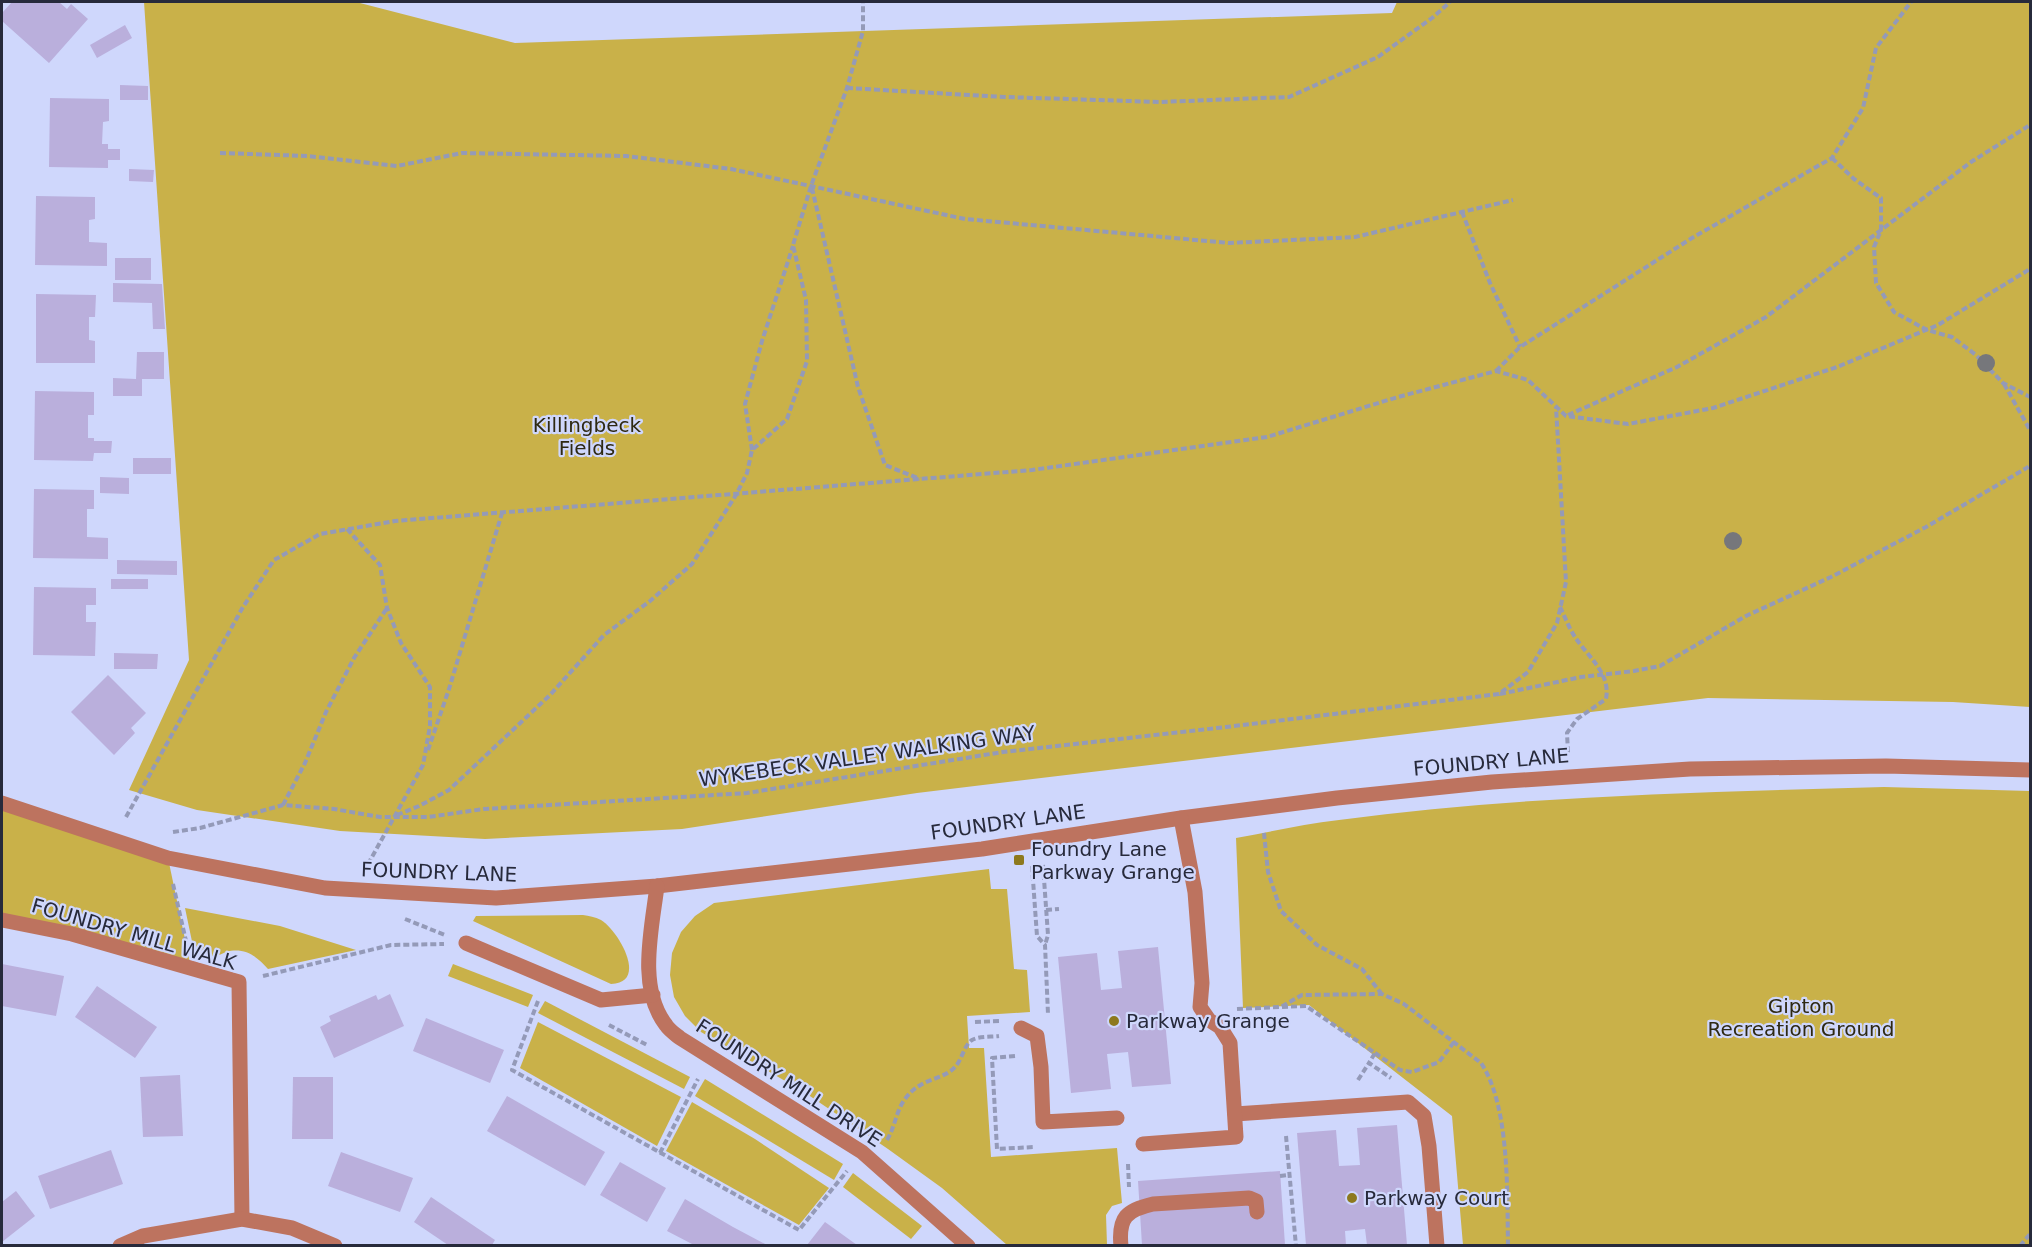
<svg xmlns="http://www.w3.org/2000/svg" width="2032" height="1247" viewBox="0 0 2032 1247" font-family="'DejaVu Sans',sans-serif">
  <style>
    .green { fill: #c9b149 }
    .building { fill: #baafdc }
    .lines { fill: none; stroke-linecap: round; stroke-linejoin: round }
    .path { stroke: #949ab8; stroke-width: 4; stroke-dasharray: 6 3; stroke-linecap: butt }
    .minor { stroke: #bd735f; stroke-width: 15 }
    .tree { fill: #76777b }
    .poi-dot { fill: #8d791e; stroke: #cfd7fc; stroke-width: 2 }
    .labels { text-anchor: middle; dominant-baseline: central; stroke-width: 4.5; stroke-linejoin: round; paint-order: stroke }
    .park-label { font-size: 20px; fill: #2e2912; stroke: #cfd7fc }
    .street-label { font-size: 20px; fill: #272a3b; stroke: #cfd7fc }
    .poi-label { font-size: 20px; fill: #272a3b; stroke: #cfd7fc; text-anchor: start }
  </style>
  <rect width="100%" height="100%" fill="#cfd7fc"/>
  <g class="green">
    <path d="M144 2H356L515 43 1392 13 1397 2H2030V707L1953 702 1708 698 917 793 682 829 485 839 340 831 197 810 129 790 189 660Z"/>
    <path d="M1884 787 2030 791V1245H1463L1452 1116 1309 1005 1243 1008 1236 838C1270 832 1304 824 1339 820 1519 796 1702 792 1884 787Z"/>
    <path d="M2 803 168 858 191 968 2 920Z"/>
    <path d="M989 869 991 889H1007L1014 969 1027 970 1030 1012 967 1016 969 1048H984L991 1157 1117 1148 1122 1203 1112 1206 1106 1215 1107 1245H1007L942 1188 888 1149 804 1092 701 1032 685 1016 674 997 670 975 672 953 681 932 695 916 714 903Z"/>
    <path d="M185 908 280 926 356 950 268 969C257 956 244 947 226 952 223 953 220 955 217 956 211 957 201 953 194 951Z"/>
    <path d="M583 915C589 916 595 917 601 920 618 930 649 983 611 984L473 921 476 916Z"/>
    <path d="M453 964 533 995 528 1007 448 976Z"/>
    <path d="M545 1001 690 1077 684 1089 538 1013Z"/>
    <path d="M538 1022 681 1097 657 1146 520 1068Z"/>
    <path d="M705 1079 843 1164 834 1180 695 1096Z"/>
    <path d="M692 1102 755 1139 829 1188 799 1225 666 1151Z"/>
    <path d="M853 1173 922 1226 911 1239 843 1187Z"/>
  </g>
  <g class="building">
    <path d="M12 2H59L67 9 71 4 88 19 49 63 2 21V13Z"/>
    <path d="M125 25 132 38 97 58 90 45Z"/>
    <path d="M120 85 148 86V100H120Z"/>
    <path d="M50 98 109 99V121L103 122 102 144H108V149H120V160H108V168L49 167Z"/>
    <path d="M129 169 154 170 153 182 129 181Z"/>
    <path d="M36 196 95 197V219L89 220V242L107 243V266L35 265Z"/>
    <rect x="115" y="258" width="36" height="22"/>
    <path d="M113 283 162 284 165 329H153L152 303 113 302Z"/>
    <path d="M36 294 96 295 95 317H89V340L95 341V363H36Z"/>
    <path d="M137 352H164V379H142V396H113V378L136 379Z"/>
    <path d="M35 391 94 392V415H88V438H94V441H112L111 453H94L93 461 34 460Z"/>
    <rect x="133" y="458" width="38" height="16"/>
    <path d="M100 477 129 478V494L100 493Z"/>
    <path d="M34 489 94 490V509H87V537L108 538V559L33 558Z"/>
    <path d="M117 560 177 561V575L117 574Z"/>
    <rect x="111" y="579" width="37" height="10"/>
    <path d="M34 587 96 588V605H86V622H96L95 656 33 655Z"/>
    <path d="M114 653 158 654 157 669H114Z"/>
    <path d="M108 675 146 713 131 728 135 733 114 755 71 712Z"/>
    <path d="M1158 947 1171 1084 1132 1087 1128 1052 1107 1054 1111 1089 1071 1093 1058 957 1097 953 1101 990 1122 988 1118 951Z"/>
    <path d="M2 964 64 976 56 1016 2 1006Z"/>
    <path d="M97 986 157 1027 135 1058 75 1017Z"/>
    <path d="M390 994 404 1026 334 1058 320 1027 331 1021 329 1016 376 995 378 1000Z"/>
    <path d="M426 1018 504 1050 490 1083 413 1051Z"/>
    <path d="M180 1075 183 1136 143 1137 140 1077Z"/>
    <path d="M293 1077H333V1139H292Z"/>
    <path d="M507 1096 605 1152 585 1186 487 1131Z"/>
    <path d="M1397 1125 1407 1245H1367L1365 1229 1345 1231 1346 1245H1306L1297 1133 1336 1130 1339 1166 1360 1165 1357 1128Z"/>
    <path d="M111 1150 123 1184 50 1209 38 1176Z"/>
    <path d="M341 1152 413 1178 400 1212 328 1186Z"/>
    <path d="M620 1162 666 1188 647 1222 600 1195Z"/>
    <path d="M1280 1171 1285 1245H1142L1138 1181Z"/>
    <path d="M16 1191 35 1216 2 1242V1202Z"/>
    <path d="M431 1197 495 1240 492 1245H448L414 1222Z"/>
    <path d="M685 1199 733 1227 767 1245H694L667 1231Z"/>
    <path d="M825 1222 857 1245H807Z"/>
  </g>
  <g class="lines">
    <g class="path">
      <path d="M847 88 1005 97 1160 102 1289 97 1378 57 1432 18 1450 2"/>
      <path d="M220 153 308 156 397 166 462 153 626 156 731 169 965 219 1229 243 1355 237 1513 200"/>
      <path d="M1832 158 1854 179 1881 198V230L1874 247 1876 283 1894 312 1927 330 1952 337 1976 355 2003 383 2030 397"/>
      <path d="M812 188 858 387 885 465 920 479"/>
      <path d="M1462 212 1490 283 1520 347"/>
      <path d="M1496 371 1520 347 1692 238 1832 158 1863 108 1876 48 1911 2"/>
      <path d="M2004 384 2030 430"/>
      <path d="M1568 415 1677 367 1766 317 1971 162 2030 125"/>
      <path d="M752 450 745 404 762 341 793 246"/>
      <path d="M347 529 380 565 387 608 401 643 430 687V726L423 765 367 866"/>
      <path d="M1560 607C1565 617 1569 628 1575 637 1588 657 1611 673 1606 699L1577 719 1567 733 1568 753"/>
      <path d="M1500 694 1581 677 1634 671 1660 666 1746 616 1831 577 1926 527 2030 466"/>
      <path d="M428 750 449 689 502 513"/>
      <path d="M283 805 305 763 326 712 354 658 387 608"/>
      <path d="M397 815 419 806 449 790 550 695 604 635 650 601 692 564 736 495 747 473 752 450 787 419 807 361 806 300 793 245 811 186 847 88 863 31V2"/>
      <path d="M126 817 243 607 274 560 320 534 395 521 1032 470 1267 437 1398 397 1496 371 1528 380 1566 416 1628 424 1713 408 1837 367 1938 325 2030 269"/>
      <path d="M173 832 200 828 283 805 334 809 380 817H428L484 809 747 793 1003 752 1226 727 1499 694 1528 672 1557 623 1566 582 1556 407"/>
      <path d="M1264 833 1268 872 1281 911 1317 945 1362 969 1381 993"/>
      <path d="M1043 865 1048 935 1045 945"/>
      <path d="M1032 866 1037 936 1045 945 1048 1014"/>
      <path d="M173 884 186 941"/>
      <path d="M1046 910 1059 909"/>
      <path d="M405 919 445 935"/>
      <path d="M263 976 391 945 444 944"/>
      <path d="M538 1001 512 1070 799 1230 847 1171"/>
      <path d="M1282 1007 1306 1006 1375 1053 1369 1063 1391 1078"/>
      <path d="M1237 1009 1281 1007 1302 995 1382 994 1404 1004 1481 1063C1510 1106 1507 1194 1508 1246"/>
      <path d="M975 1022 999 1021"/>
      <path d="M609 1025 647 1045"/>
      <path d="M1375 1053 1400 1070 1412 1072 1439 1062 1454 1042"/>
      <path d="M1015 1056 992 1058 997 1149 1034 1147"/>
      <path d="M1358 1080 1369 1063"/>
      <path d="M1286 1136 1296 1246"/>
      <path d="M887 1140C895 1127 896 1111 905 1099 921 1077 942 1081 955 1067 962 1060 964 1045 972 1040 979 1036 991 1037 999 1036"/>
      <path d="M660 1153 698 1079"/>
      <path d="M1128 1164 1129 1187"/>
      <path d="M1280 1176 1289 1175"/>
      <path d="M2020 1246 2030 1234"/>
    </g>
    <g class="minor">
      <path d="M2 803 168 858 325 888 496 898 657 886 982 849 1181 818 1337 798 1492 782 1690 769 1886 766 2030 770"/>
      <path d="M657 886C652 928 637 988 666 1025 669 1030 675 1034 680 1038L862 1152 968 1246"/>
      <path d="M2 920 72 934 239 982 242 1219"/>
      <path d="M466 943 601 1000 653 995"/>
      <path d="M1021 1028 1037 1036 1041 1067 1043 1122 1117 1118"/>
      <path d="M1235 1114 1408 1102 1424 1116 1429 1146 1437 1246"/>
      <path d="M1143 1144 1236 1137 1230 1043 1220 1027 1209 1020 1200 1007 1202 983 1195 892 1181 818"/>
      <path d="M120 1246 143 1236 242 1219 292 1228 335 1246"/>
      <path d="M1121 1246C1118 1217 1127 1210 1153 1204L1249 1198 1256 1201 1257 1212"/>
    </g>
  </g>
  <g class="tree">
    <circle cx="1986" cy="363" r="9"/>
    <circle cx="1733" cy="541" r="9"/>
  </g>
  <g class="poi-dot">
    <rect x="1013" y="854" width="12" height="12" rx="3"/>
    <circle cx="1114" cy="1021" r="6"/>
    <circle cx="1352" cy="1198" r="6"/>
  </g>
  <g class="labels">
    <g class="park-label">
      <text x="587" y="425">Killingbeck<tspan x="587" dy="23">Fields</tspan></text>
      <text x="1801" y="1006">Gipton<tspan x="1801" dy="23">Recreation Ground</tspan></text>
    </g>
    <g class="street-label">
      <text transform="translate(867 756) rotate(-8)">WYKEBECK VALLEY WALKING WAY</text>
      <text transform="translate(1491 762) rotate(-5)">FOUNDRY LANE</text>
      <text transform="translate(1008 822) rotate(-8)">FOUNDRY LANE</text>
      <text transform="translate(439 872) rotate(2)">FOUNDRY LANE</text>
      <text transform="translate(134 934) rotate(16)">FOUNDRY MILL WALK</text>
      <text transform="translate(789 1083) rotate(33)">FOUNDRY MILL DRIVE</text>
    </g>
    <g class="poi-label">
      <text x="1031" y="849">Foundry Lane<tspan x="1031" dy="23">Parkway Grange</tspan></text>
      <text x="1126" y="1021">Parkway Grange</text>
      <text x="1364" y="1198">Parkway Court</text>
    </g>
  </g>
  <rect width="2032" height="1247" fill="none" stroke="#272a3b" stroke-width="6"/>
</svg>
